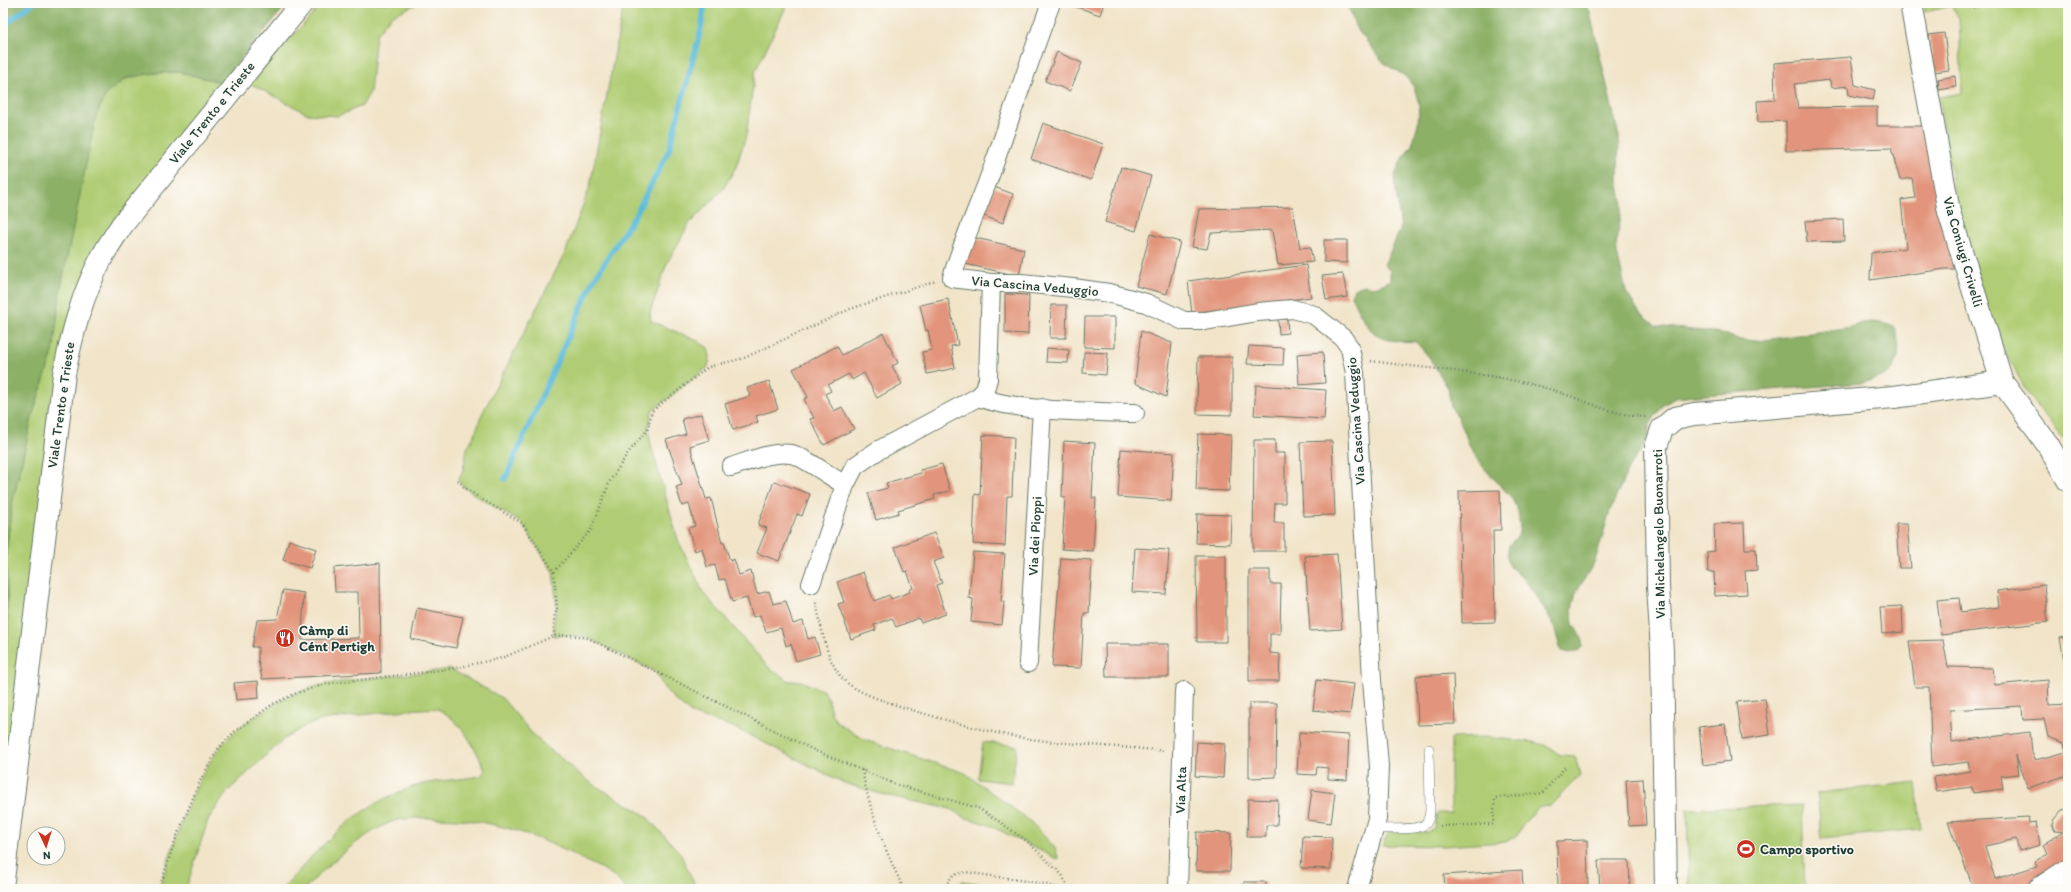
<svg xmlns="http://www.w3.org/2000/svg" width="2071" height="892" viewBox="0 0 2071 892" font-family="Itim,sans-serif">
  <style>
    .green { fill: #b0cd74; stroke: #688554 }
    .forest { fill: #8cb066; stroke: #56764d }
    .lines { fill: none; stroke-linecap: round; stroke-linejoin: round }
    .stream { stroke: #5abad9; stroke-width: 5.5 }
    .building { fill: #e2957c; fill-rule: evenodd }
    .lane-casing { stroke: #687768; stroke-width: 10 }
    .street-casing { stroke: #687768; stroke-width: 20 }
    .secondary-casing { stroke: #687768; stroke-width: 24 }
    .path { stroke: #687768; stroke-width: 2.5; stroke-dasharray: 1 3; stroke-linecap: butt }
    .lane { stroke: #fff; stroke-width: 9 }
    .street { stroke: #fff; stroke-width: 18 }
    .secondary { stroke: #fff; stroke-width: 22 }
    .labels { text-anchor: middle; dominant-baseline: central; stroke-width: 3; stroke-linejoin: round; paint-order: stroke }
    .street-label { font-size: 14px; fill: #1f3d34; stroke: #fdfcf7 }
    .poi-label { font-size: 14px; font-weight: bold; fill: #1f3d34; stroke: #fdfcf7; text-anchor: start }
  </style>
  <rect width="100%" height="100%" fill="#fdfcf7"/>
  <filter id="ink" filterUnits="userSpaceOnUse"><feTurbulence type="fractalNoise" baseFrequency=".025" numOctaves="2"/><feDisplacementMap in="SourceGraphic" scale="8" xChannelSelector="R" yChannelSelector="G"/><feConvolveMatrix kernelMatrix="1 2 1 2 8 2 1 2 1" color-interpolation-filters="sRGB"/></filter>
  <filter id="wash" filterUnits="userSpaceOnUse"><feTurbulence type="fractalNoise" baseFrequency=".012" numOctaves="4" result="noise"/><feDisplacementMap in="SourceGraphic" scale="16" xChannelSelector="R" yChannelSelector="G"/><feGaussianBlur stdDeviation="0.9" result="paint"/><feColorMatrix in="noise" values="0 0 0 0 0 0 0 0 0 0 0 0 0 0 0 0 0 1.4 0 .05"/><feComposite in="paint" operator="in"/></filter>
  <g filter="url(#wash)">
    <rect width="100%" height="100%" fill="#f1e4c9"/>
    <g class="green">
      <path d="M320 3H419L391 16 376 35 370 92 362 106 338 116 308 114 249 83 314 13Z"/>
      <path d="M624 3H788L755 72 746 136 736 167 723 189 689 224 667 263 650 313 651 321 698 341 708 348 710 357 708 367 652 411 648 429 651 445 678 540 703 592 767 666 789 681H801L824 691 828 699 831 713 837 722 858 736 868 741 965 773 1030 821 1055 848 1059 860 987 824 966 818 950 809 884 795 844 783 733 727 694 715 676 701 664 688 656 672 588 638 570 635 554 636V618L557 608 553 572 522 523 478 497 464 487 458 480 463 470 467 448 475 434 481 416 566 251 590 186Z"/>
      <path d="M1924 3H2068V445L2027 392 1996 336 1957 210 1939 97 1962 93 1959 18 1952 6 1925 12Z"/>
      <path d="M180 72 224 83 80 283 3 801V664L8 634 6 552 12 504 33 413 53 352 60 292 95 116C99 109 102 100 106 94 124 72 155 73 180 72Z"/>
      <path d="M450 669 502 698 535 737 588 781 645 815 680 853 697 889H625C614 872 601 869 584 860 533 833 489 818 430 818 418 818 402 818 391 822 361 835 327 865 305 889H282C321 846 354 807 412 787 434 780 458 780 481 776L485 770C476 749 461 719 437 709 429 706 338 718 322 720L305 726 284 739 228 791 208 820 186 889H159C175 842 196 766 234 732 242 724 252 719 261 713 280 699 304 688 327 684 368 677 409 675 450 669Z"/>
      <path d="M1484 737 1533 742 1548 746 1560 755 1575 756 1580 775 1550 806 1539 807 1523 824 1518 834 1506 842 1443 846 1382 845 1389 832H1427L1434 828 1437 813H1451V738Z"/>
      <path d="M983 742 1017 746 1012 783 978 779Z"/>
      <path d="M1916 782 1921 829 1822 839 1817 793Z"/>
      <path d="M1802 805 1805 889H1689L1687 809Z"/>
      <path d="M962 881 1015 889H961Z"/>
    </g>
    <g class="forest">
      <path d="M3 3H288L235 66 224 83 180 72 155 73 126 78 106 94 96 116 60 292 53 352 33 413 12 504 6 552 8 634 3 664Z"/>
      <path d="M1347 3H1586L1590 13 1619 137 1618 179 1622 201 1616 248 1626 292 1639 312 1656 326 1722 333 1740 340 1758 341 1851 327C1866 320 1878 321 1894 327 1899 338 1901 356 1894 367 1888 376 1873 380 1863 383L1716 394 1675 398 1663 405 1650 424 1646 443 1628 469 1610 511 1595 561 1576 593 1572 608 1573 624 1582 638V647L1579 650 1570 653 1561 651 1553 623 1547 613 1522 576 1510 567 1507 557 1509 545 1518 536 1520 528 1518 511 1511 497 1483 467 1470 447 1460 421 1451 407 1448 388 1429 357 1416 342C1406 341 1391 342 1382 338 1369 334 1356 307 1351 295L1354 289 1364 285C1374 289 1382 285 1390 280V271L1384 265 1401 228 1394 178 1400 163 1412 145 1418 125 1419 104 1414 87 1405 76 1385 64 1356 28Z"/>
    </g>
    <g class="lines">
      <g class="stream">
        <path d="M3 26 33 3"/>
        <path d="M505 479 593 281 637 212 669 150 701 29 705 3"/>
      </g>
    </g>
    <g id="blocks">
      <g class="building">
        <path d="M1065 3H1104L1100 15Z"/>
        <path d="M1944 33 1949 70 1934 72 1929 35Z"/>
        <path d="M1057 52 1082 63 1070 91 1045 81Z"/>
        <path d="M1851 57 1855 85 1875 90 1873 100 1849 95 1848 86 1831 88 1830 80 1794 84 1798 108 1877 107V126H1924L1954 269H1945L1870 280 1871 253 1906 248 1901 200 1915 198 1912 178 1900 180 1891 148 1786 151V121L1758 122 1757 101 1775 100 1774 63Z"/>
        <path d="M1955 76 1956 87 1939 90 1938 79Z"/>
        <path d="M1043 123 1103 144 1091 180 1031 159Z"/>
        <path d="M1121 167 1151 176 1136 231 1105 222Z"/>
        <path d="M994 187 1013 194 1003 223 984 216Z"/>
        <path d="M1293 207 1300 248 1310 247 1313 262 1278 265 1272 230 1211 233 1207 249 1192 247 1199 209Z"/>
        <path d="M1843 219 1844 241 1807 242 1805 221Z"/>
        <path d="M1150 234 1180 242 1167 294 1136 286Z"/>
        <path d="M971 237 1024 249 1019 276 965 264Z"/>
        <path d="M1324 240H1347V263L1324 262Z"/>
        <path d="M1306 265 1311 297 1192 313 1188 281Z"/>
        <path d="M1343 274 1347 297 1326 300 1322 276Z"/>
        <path d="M1005 294 1029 295 1028 334 1005 333Z"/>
        <path d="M948 299 958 345 951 346 955 368 927 374 922 352 932 350 928 330 926 331 920 305Z"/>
        <path d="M1051 305H1067L1066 338H1050Z"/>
        <path d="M1085 317H1115V348L1084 347Z"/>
        <path d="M1278 319H1287L1288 333 1279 334Z"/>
        <path d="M1141 331 1172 343 1166 397 1135 383Z"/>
        <path d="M883 333 898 363 892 366 902 384 877 398 864 373 852 380 849 374 828 385 831 391 825 394 834 411 842 407 854 429 824 445 810 419 814 418 804 399 808 397 793 369 837 346 842 355Z"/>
        <path d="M1249 346 1284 348 1283 365 1247 364Z"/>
        <path d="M1047 348 1069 350 1068 363 1046 362Z"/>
        <path d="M1084 352 1108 353 1106 375 1083 373Z"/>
        <path d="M1323 352 1325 383 1299 385 1297 354Z"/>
        <path d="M1198 357H1232V415L1197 414Z"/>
        <path d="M769 381 778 409 756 416 758 422 733 430 725 404 750 396 747 388Z"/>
        <path d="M1256 385 1326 390 1324 419 1254 415Z"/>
        <path d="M701 414 709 440 690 446 706 499 711 498 722 543 724 542 730 561 734 559 739 575 751 571 757 594 769 591 773 604 786 601 793 624 803 621 808 639 815 637 820 654 796 661 791 644 786 646 781 628 766 632 760 615 753 617 747 598 732 602 725 579 719 580 715 565 707 567 702 548 695 551 688 528 695 526 689 504 682 506 676 487 682 485 666 440 686 434 682 419Z"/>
        <path d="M1198 434 1231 435 1229 491 1196 490Z"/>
        <path d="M983 435 1014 437 1012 496H1007L1005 546 973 544 975 494 980 495Z"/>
        <path d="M1254 440H1275V453H1285V503H1275L1274 523H1284V551H1253Z"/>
        <path d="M1064 441 1095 443 1092 498H1096L1093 551 1062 549 1065 497H1062Z"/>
        <path d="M1332 441 1335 515 1303 516 1300 442Z"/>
        <path d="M1121 449 1174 453 1171 501 1118 497Z"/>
        <path d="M942 464 950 491 934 495 935 499 898 510 899 513 876 520 868 493 888 488 886 483 921 473 920 470Z"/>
        <path d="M774 481 810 494 802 516 797 514 779 561 757 553 767 528 758 525Z"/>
        <path d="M1500 490 1501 530H1493L1495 622 1462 623 1459 491Z"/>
        <path d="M1197 514 1231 515 1230 544 1196 543Z"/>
        <path d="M1744 523 1745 549H1756L1757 570 1745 571 1747 594 1715 596 1714 572H1708L1707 552 1715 551 1714 524Z"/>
        <path d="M1896 524H1907L1911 568H1899Z"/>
        <path d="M934 533 944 558 933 562 942 583 936 585 946 614 921 623 919 618 896 627 892 618 874 625 876 630 851 639 838 604 844 602 837 582 863 572 874 601 889 595 891 599 910 592 909 590 913 588 907 571 904 572 895 547Z"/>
        <path d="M289 540 316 549 310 568 283 560Z"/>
        <path d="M1135 548 1169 550 1166 594 1132 592Z"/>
        <path d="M973 552 1005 554 1001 601 1004 602 1002 625 971 622 973 599 969 598Z"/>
        <path d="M1337 554 1342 629 1310 631 1305 556Z"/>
        <path d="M1196 556H1226V642H1197Z"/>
        <path d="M1061 558 1092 560 1089 613H1084L1081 668 1052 667Z"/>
        <path d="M380 563 381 673 262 679 258 659V647H252L257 620 277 619 283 590 304 593 302 640 359 638 358 592H335L334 568Z"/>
        <path d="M1249 570H1270V584H1281L1280 634H1270V653L1280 654 1279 681H1249Z"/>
        <path d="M2044 585 2048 622 1941 635 1937 600 1959 598 1961 612 1999 607 1997 591Z"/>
        <path d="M1902 606 1903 632 1882 634 1880 607Z"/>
        <path d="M417 608 463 617 456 648 411 639Z"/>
        <path d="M2068 637V677H2067L2060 638Z"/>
        <path d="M1943 640 1948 667 1993 668 1995 685 2048 680 2049 705 2068 704V789L2065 776 2028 788 2016 755 2019 774 2001 776 2003 789 1973 793 1972 787 1937 792 1934 777 1970 771 1968 762 1932 767 1929 687H1915L1909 641ZM2022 706 2023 720 2044 719 2048 737 2064 743 2066 752 2035 760 2032 752 2030 732 1952 742 1950 710Z"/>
        <path d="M1105 644H1169V677H1106Z"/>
        <path d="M1453 674 1455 724 1418 725 1416 676Z"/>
        <path d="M1317 680 1354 684 1350 714 1313 710Z"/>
        <path d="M258 681 259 698 236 700 234 683Z"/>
        <path d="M1765 699 1770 735 1742 739 1737 702Z"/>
        <path d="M1249 703H1277L1276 777 1249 778Z"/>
        <path d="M1725 724 1730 761 1703 765 1699 727Z"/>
        <path d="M1299 732 1349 735 1347 780 1328 779V768L1317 767 1316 775 1297 774Z"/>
        <path d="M1197 742 1225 744 1223 778 1195 776Z"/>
        <path d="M1643 779 1646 825 1629 826 1626 780Z"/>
        <path d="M1312 790 1335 793 1331 823 1308 820Z"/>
        <path d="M1248 799 1278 800 1277 825H1266V837H1247Z"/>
        <path d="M2068 809V867L2035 889H1974L1948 822 2028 817 2029 823 2036 822 2040 845 2019 851 2016 839 1985 846 1995 879 2037 866 2035 861 2048 854 2043 845 2063 832 2055 831 2052 825 2054 819 2062 810Z"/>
        <path d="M1197 832 1231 833 1230 871H1196Z"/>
        <path d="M1303 836 1332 837 1331 869 1301 868Z"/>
        <path d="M1587 840 1588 889H1558L1557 841Z"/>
        <path d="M1598 860H1629L1630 889H1600Z"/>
        <path d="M1522 870 1523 889H1445L1444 875Z"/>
        <rect x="1244" y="882" width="22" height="7"/>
      </g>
    </g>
  </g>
  <g filter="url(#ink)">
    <use href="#blocks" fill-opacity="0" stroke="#687768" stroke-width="1"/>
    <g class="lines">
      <g class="lane-casing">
        <path id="lane" d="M1375 829C1386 828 1415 831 1424 825 1429 822 1429 816 1430 811L1429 749"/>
      </g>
      <g class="street-casing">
        <g id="street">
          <path d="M1051 3C1031 56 1013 110 994 164 981 202 963 239 952 278L991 283H1021L1073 288 1109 293 1146 303 1184 321H1205L1258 312 1293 309 1314 315 1343 338 1350 348 1355 373 1372 680 1379 766 1377 819 1357 889"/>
          <path d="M978 397 985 390 988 379 991 283"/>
          <path d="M731 467C750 461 772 451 791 454 801 455 834 479 845 485"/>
          <path d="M811 584 845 485 855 466 877 451 978 397C1024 413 1086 411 1135 413"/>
          <path d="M1028 663 1042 408"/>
          <path d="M1178 889 1184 691"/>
        </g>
      </g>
      <g class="secondary-casing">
        <g id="secondary">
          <path d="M1911 3 1949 212 2002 382 2048 445 2068 480"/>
          <path d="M3 880 64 374C72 334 82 295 101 259 107 247 115 236 122 225L302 3"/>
          <path d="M1666 889 1662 651 1658 586 1656 447 1662 429 1675 418 1694 414 1894 397 2002 382"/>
          <path d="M2039 889 2068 870"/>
        </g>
      </g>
      <g class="path">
        <path d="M1963 3 1972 8 1981 6 1982 3"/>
        <path d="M2064 3 2068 14"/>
        <path d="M1371 361C1428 369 1486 372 1542 387 1577 396 1610 416 1647 417"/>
        <path d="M458 480 464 487 478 497 522 523 554 572 557 608 554 618V636"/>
        <path d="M554 572 591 530 610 481 628 453 648 429 652 411 708 367 744 358 850 309 936 281"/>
        <path d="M815 599C822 625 824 658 843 679 856 693 887 702 906 708 944 720 983 731 1023 738 1070 745 1118 746 1165 751"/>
        <path d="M862 770C870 812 885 851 904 889"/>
        <path d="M1440 826 1493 824 1495 798 1543 793 1566 766"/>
        <path d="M159 889 176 838 201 779 218 749 234 732 273 704 297 693 326 684 450 669 502 658 554 636 570 635 588 638 816 751 895 784 978 808 1000 822 1029 843 1062 875 1069 889"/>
        <path d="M943 889 953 875 965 872 1045 884 1062 889"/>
      </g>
      <use href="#lane" class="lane"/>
      <use href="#street" class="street"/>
      <use href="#secondary" class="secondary"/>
    </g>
  </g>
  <defs>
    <g id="restaurant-disc" transform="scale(1)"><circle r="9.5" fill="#c8321e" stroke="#fdfcf7"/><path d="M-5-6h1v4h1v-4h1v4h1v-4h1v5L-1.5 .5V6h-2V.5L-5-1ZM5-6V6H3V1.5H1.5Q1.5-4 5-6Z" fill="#fff"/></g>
    <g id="stadium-disc" transform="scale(1)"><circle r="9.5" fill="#c8321e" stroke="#fdfcf7"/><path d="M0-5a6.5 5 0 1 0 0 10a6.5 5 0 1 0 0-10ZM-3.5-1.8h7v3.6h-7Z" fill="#fff"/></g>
  </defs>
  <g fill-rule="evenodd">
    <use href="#restaurant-disc" x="285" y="638"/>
    <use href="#stadium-disc" x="1746" y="849"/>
  </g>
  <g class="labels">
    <g class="street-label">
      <text transform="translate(212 113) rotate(-51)">Viale Trento e Trieste</text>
      <text transform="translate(1963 252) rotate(74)">Via Coniugi Crivelli</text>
      <text transform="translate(1035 286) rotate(5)">Via Cascina Veduggio</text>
      <text transform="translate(61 405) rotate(-82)">Viale Trento e Trieste</text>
      <text transform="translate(1356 421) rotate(-94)">Via Cascina Veduggio</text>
      <text transform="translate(1659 534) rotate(-91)">Via Michelangelo Buonarroti</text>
      <text transform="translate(1035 536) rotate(-87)">Via dei Pioppi</text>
      <text transform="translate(1181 790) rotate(-88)">Via Alta</text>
    </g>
    <g class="poi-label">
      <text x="299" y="630">Càmp di<tspan x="299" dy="16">Cént Pertigh</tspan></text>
      <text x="1760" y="849">Campo sportivo</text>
    </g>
  </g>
  <rect width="2071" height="892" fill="none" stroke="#fdfcf7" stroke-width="16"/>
  <g transform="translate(46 846) rotate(176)"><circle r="19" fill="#fdfcf7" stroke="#a4b0a9"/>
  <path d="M0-3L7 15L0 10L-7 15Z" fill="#c8321e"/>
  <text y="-6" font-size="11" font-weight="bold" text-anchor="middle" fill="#1f3d34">N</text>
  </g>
</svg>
